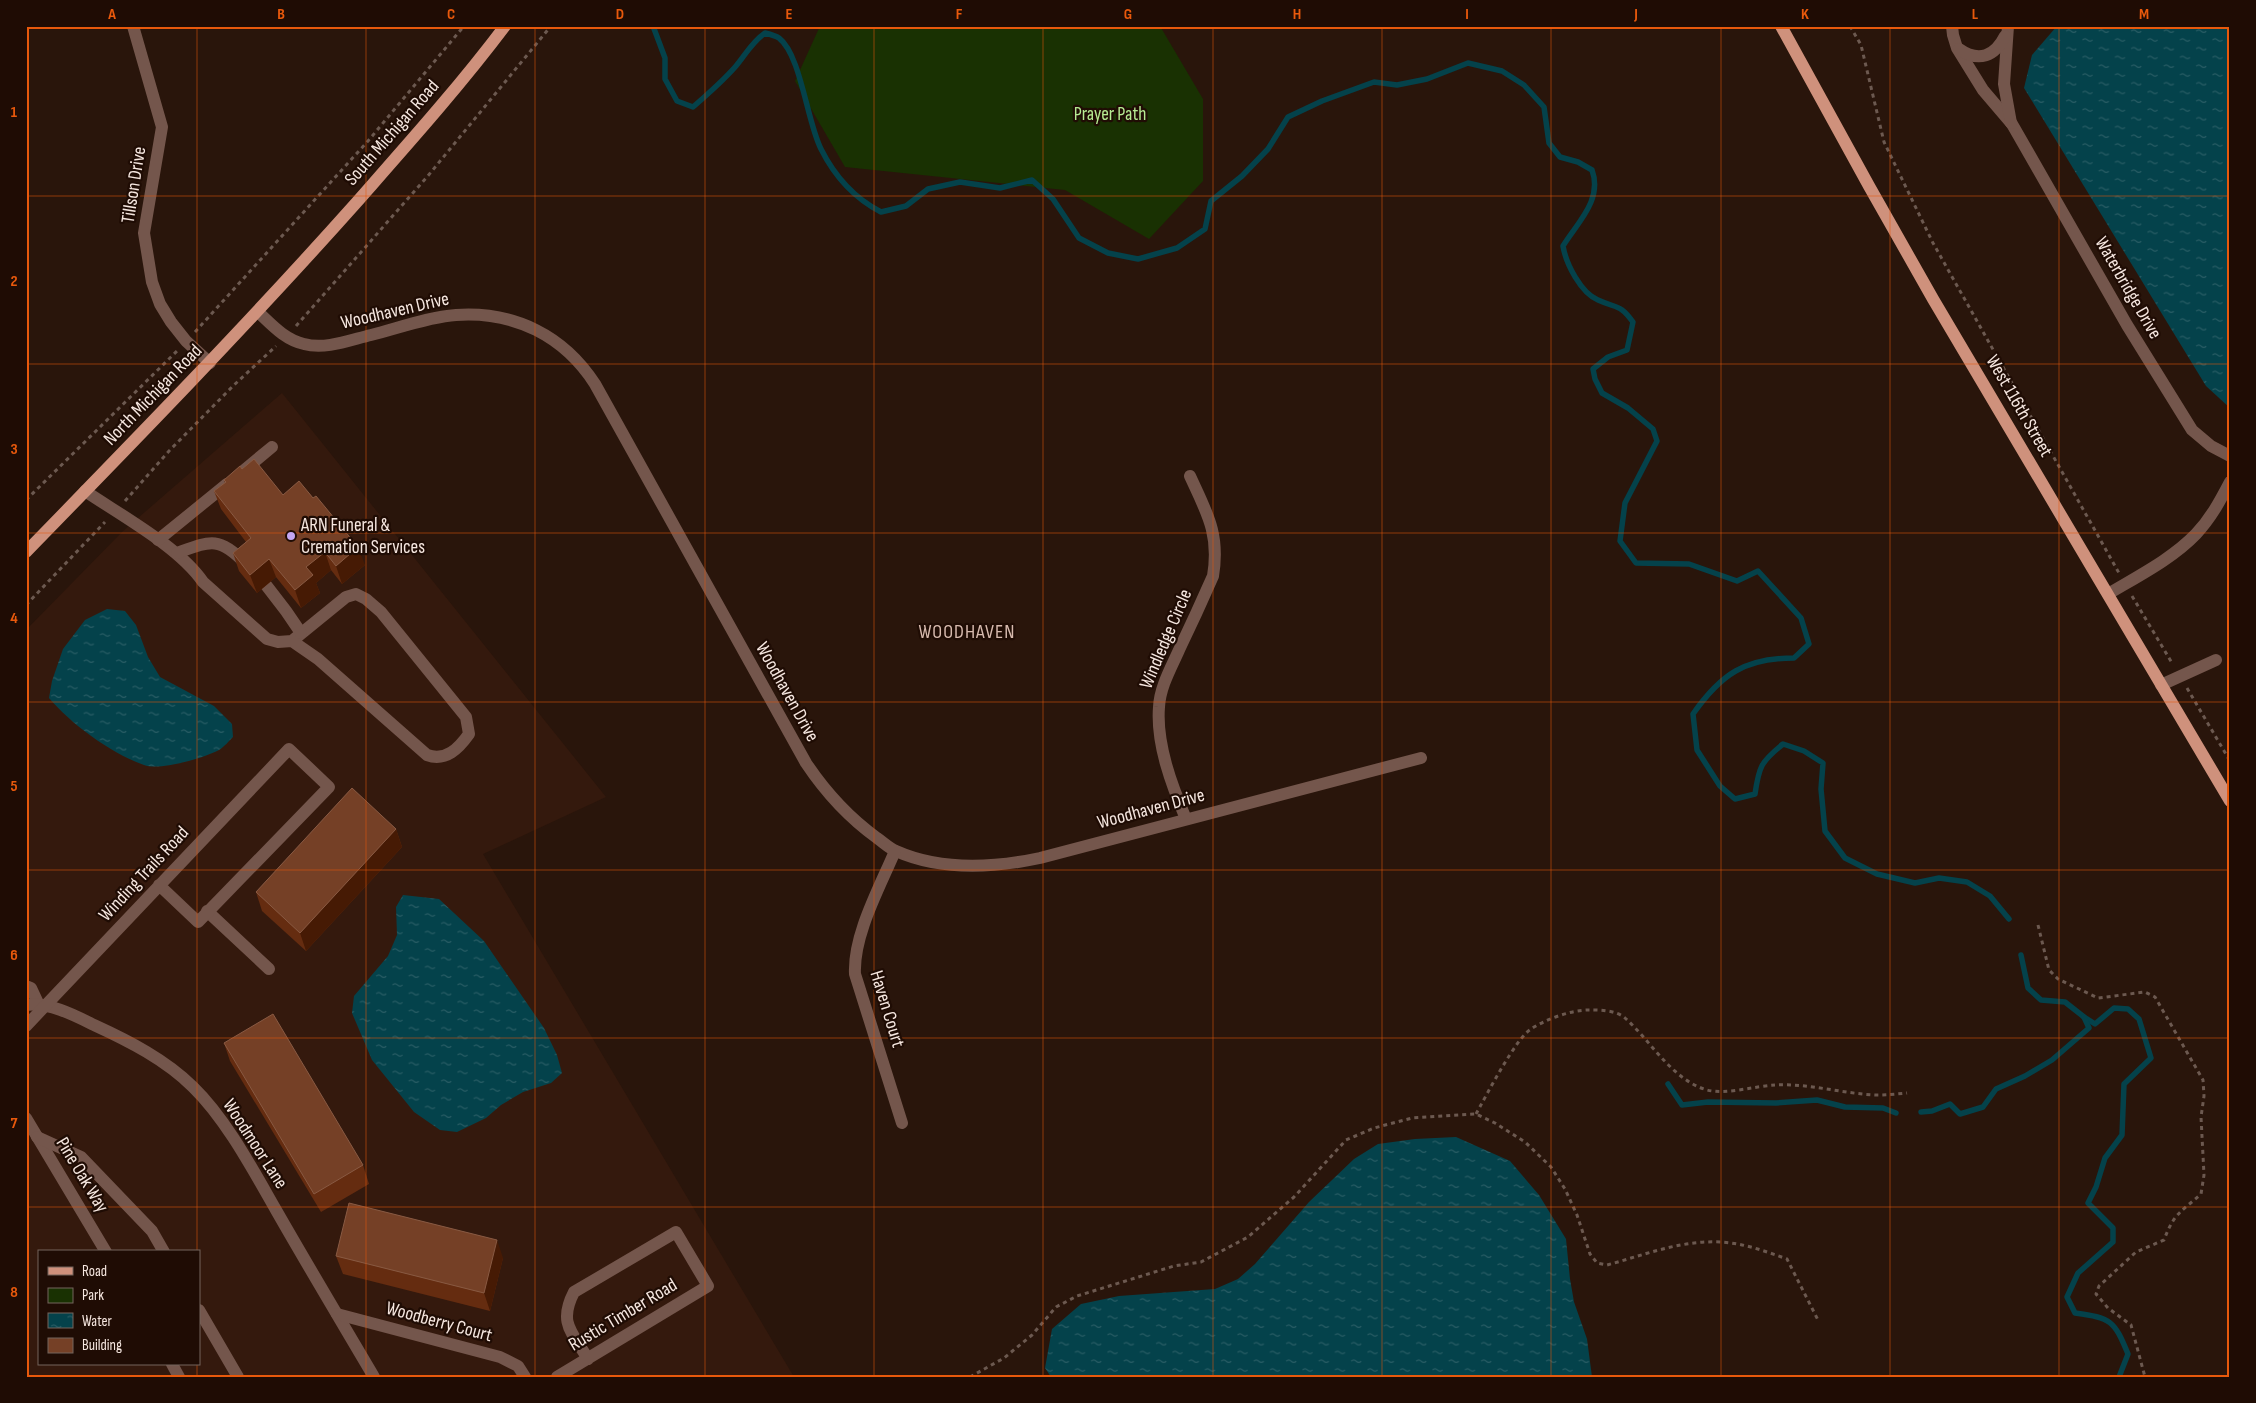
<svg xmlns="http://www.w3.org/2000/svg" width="2256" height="1403" viewBox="0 0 2256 1403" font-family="'Sofia Sans Condensed',sans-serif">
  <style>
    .built { fill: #34190d; fill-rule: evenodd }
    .green { fill: #193102 }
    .water { fill: url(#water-ripples) }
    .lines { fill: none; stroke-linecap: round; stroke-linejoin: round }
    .stream { stroke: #04424b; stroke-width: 5.5 }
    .path { stroke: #6c5950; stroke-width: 3; stroke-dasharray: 4 4; stroke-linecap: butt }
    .minor { stroke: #74564c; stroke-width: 12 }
    .major { stroke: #cf917c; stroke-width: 12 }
    .wall { fill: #652c10 }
    .shaded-wall { fill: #461a04 }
    .building { fill: #754026; stroke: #895a43 }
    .grid { fill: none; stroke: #e8590c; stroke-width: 1; stroke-opacity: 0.55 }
    .poi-dot { fill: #c3a7f2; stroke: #1f0c04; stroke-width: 2 }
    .labels { text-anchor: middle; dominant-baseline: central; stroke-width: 4.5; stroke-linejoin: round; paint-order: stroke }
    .park-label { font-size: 19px; fill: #b6ea92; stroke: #1f0c04 }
    .street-label { font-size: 19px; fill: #f6e7e0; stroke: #1f0c04 }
    .poi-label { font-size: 19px; fill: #f6e7e0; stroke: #1f0c04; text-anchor: start }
    .neighbourhood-label { font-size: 20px; letter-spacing: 1px; fill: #d7baae; stroke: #1f0c04 }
    .neatline { fill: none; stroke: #e8590c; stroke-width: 2 }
    .grid-label { font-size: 16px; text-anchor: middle; font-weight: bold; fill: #e8590c }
  </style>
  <defs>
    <pattern id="water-ripples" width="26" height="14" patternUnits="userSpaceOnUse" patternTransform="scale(1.25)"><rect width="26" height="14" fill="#04424b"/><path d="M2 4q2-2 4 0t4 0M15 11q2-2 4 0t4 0" fill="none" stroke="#295d65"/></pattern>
  </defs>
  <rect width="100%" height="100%" fill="#29150b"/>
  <path class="built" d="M282 393 606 797 483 854 794 1377H29L26 1372V630L123 531ZM39 1252H199V1364H39Z"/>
  <path class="green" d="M820 26H1160L1203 99V181L1149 239 1065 190 845 167 795 81Z"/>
  <g class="water">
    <path d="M2057 26H2230V408L2206 386 2024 88 2032 55Z"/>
    <path d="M107 609 125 611 136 625 148 657 160 677 214 706 232 724 233 737C229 741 224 747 219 750 204 758 160 771 144 765 112 754 71 724 49 698L52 681 63 649 85 620Z"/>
    <path d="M403 895 439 899 484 941 544 1028 557 1055 562 1073 551 1083 523 1092 501 1105 486 1118 457 1132 440 1130 414 1112 372 1060 352 1013 354 996 388 956 397 935 396 907Z"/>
    <path d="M1456 1137 1510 1161 1539 1195 1566 1239 1570 1279 1574 1302 1587 1339 1592 1377H1051L1045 1368 1052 1329 1081 1304 1119 1296 1215 1289 1238 1279 1255 1264 1309 1202 1354 1159 1378 1144 1415 1139Z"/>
  </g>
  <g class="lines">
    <g class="stream">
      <path d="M653 26 665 58V79L677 101 693 107C708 94 723 81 736 66 746 54 752 42 765 33 769 34 776 36 779 38 801 55 807 122 821 149 835 177 854 198 881 212L906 206 928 189 960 182 1000 188 1032 180 1053 199 1079 238 1108 253 1138 259 1177 248 1205 229 1211 201 1242 176 1268 149 1288 117 1322 101 1374 82 1397 85 1427 79 1468 63 1502 71 1524 85 1544 107 1549 143 1560 157 1578 162 1592 170C1603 200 1577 223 1563 246 1566 264 1581 293 1598 300 1618 309 1620 304 1633 322L1627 350 1608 357 1593 369 1595 379 1602 393 1628 408 1653 429 1657 441 1625 503 1620 541 1636 563 1689 564 1737 581 1758 571 1801 618 1809 644 1794 658C1745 658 1721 674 1693 714L1697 750 1720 786 1735 799 1755 794C1759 766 1761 762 1783 744L1804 751 1823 763 1821 789 1825 831 1845 858 1877 874 1915 883 1939 878 1967 882 1990 896 2009 919"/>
      <path d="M2021 955 2028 988 2041 1000 2065 1002 2084 1017 2095 1024 2114 1008 2128 1009 2139 1019 2151 1058 2124 1084 2122 1135 2105 1158 2096 1187 2088 1203 2113 1228V1242L2078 1273 2067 1297 2075 1313C2111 1318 2114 1320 2128 1354L2119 1377"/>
      <path d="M1668 1084 1682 1105 1708 1102 1776 1103 1817 1100 1845 1107 1883 1108 1896 1113"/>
      <path d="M1921 1112 1932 1111 1950 1104 1960 1114 1983 1107 1996 1089 2025 1076 2052 1060 2089 1028 2084 1017"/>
    </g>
    <g class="path">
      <path d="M1850 26 1861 45 1884 142 1933 243 2119 573"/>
      <path d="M296 326 427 177 551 26"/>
      <path d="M195 332 368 141 464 26"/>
      <path d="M26 500 177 351"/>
      <path d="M125 501 169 451 234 385 276 346"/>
      <path d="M2132 596 2172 663"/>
      <path d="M26 605 105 522"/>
      <path d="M2187 688 2230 761"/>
      <path d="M2038 925 2049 970 2058 979 2098 998 2145 992 2155 997 2203 1080 2204 1096 2201 1117 2204 1175 2201 1194C2181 1212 2174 1213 2164 1240L2136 1252 2099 1286 2096 1294 2108 1308 2131 1325 2145 1377"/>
      <path d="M1476 1114C1486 1096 1516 1038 1531 1029 1546 1019 1571 1010 1589 1010 1600 1010 1616 1010 1625 1018 1651 1041 1672 1080 1707 1090 1726 1095 1755 1086 1775 1085 1809 1083 1843 1094 1877 1095 1887 1095 1897 1094 1907 1093"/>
      <path d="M970 1377 1004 1358 1032 1335 1056 1307 1077 1296 1174 1266 1201 1262 1248 1237 1294 1197 1346 1140 1374 1128 1412 1118 1476 1114 1495 1123 1525 1142 1551 1167 1565 1189 1577 1215 1590 1254 1597 1263 1607 1265C1644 1255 1681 1240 1720 1242 1743 1243 1765 1251 1787 1259L1819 1322"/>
    </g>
    <g class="minor">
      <path d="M133 26 162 127 144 233 152 282 160 304 171 322 186 341 210 363"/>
      <path d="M1952 26 1953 35 1957 48 1983 90 2012 124 2127 325 2192 430 2211 446 2230 456"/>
      <path d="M2008 26 2004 84 2011 123"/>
      <path d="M1959 49C1979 63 1995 56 2005 36"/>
      <path d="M258 312C272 325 285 340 304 344 325 350 350 340 371 335 399 328 428 317 456 315 515 311 564 336 595 384L806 763C826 793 848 817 877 838 883 842 889 848 896 851 941 871 993 868 1040 858L1421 758"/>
      <path d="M243 471 272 447"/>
      <path d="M85 491C122 516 179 547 203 582L267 639 278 642 292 641 346 597 356 594 366 599 381 612 466 717 469 734C459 748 446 762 427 755L318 659 292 641"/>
      <path d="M158 540 227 484"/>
      <path d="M177 553C210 541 219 536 245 563"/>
      <path d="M266 585 286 611 301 633"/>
      <path d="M2108 594C2138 576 2172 559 2196 534 2211 518 2220 501 2230 482"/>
      <path d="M2161 685 2216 660"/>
      <path d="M1186 819C1172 786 1156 744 1159 707 1160 687 1171 668 1179 650 1191 625 1202 601 1213 576 1220 534 1207 513 1190 476"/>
      <path d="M895 851C880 887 853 935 855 974L902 1123"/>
      <path d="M207 911 269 969"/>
      <path d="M26 986 31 988 38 1003"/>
      <path d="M26 1005C49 1002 74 1015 94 1025 129 1041 166 1060 193 1087 226 1119 253 1170 276 1210 308 1266 341 1321 374 1377"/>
      <path d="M26 1026 289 749 329 787 198 922 159 885"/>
      <path d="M26 1118 106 1252"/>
      <path d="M37 1137 81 1157 152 1231 164 1252"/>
      <path d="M199 1310 238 1377"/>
      <path d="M337 1314 500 1357 518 1366 525 1377"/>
      <path d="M172 1364 179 1377"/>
      <path d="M557 1377 708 1286 676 1232 574 1292C558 1323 572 1332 588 1359"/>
    </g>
    <g class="major">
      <path d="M1781 26 1869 186 1933 299 2230 801"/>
      <path d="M26 552C138 437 250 322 356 203 407 145 459 87 505 26"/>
    </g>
  </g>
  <g class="wall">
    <path d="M242 469 283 495 365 565 342 584 331 570 316 583 320 593 301 608 276 577 257 593 239 571 233 553 246 542 221 509 214 491 225 483 224 480Z"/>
    <path d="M396 829 402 847 306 951 262 911 256 892Z"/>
    <path d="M224 1043 363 1165 369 1184 321 1212 230 1061Z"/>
    <path d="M336 1256 503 1258 490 1311 343 1274Z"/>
  </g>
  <g class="shaded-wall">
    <path d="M358 547 365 565 342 584 336 566Z"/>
    <path d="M325 552 331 570 316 583 320 593 301 608 295 590 306 567Z"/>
    <path d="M269 559 276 577 257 593 250 575Z"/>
    <path d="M396 829 402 847 306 951 300 933Z"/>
    <path d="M497 1240 503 1258 490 1311 484 1293Z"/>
  </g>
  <g class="building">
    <path d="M254 459 283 495 299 481 313 498 316 496 358 547 336 566 325 552 306 567 313 575 295 590 269 559 250 575 233 553 251 538 214 491 226 482 224 480 240 466 242 469Z"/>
    <path d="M352 788 396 829 300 933 256 892Z"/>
    <path d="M273 1014 363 1165 314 1194 224 1043Z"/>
    <path d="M349 1203 497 1240 484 1293 336 1256Z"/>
  </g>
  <path class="grid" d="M197 26V1252M366 26V1377M535 26V1377M705 26V1377M874 26V1377M1043 26V1377M1213 26V1377M1382 26V1377M1551 26V1377M1721 26V1377M1890 26V1377M2059 26V1377M26 196H2230M26 364H2230M26 533H2230M26 702H2230M26 870H2230M26 1038H2230M26 1207H2230M197 1364V1377"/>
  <circle class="poi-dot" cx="291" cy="536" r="5"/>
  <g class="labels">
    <g class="park-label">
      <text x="1110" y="114">Prayer Path</text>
    </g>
    <g class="street-label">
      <text transform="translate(392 133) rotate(-49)">South Michigan Road</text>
      <text transform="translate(134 185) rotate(-81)">Tillson Drive</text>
      <text transform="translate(2128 288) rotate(60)">Waterbridge Drive</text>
      <text transform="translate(395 311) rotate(-13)">Woodhaven Drive</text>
      <text transform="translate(153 395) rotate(-46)">North Michigan Road</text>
      <text transform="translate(2019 406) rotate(60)">West 116th Street</text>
      <text transform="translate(1166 639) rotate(-67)">Windledge Circle</text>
      <text transform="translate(787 692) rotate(61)">Woodhaven Drive</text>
      <text transform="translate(1151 809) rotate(-15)">Woodhaven Drive</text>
      <text transform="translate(144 874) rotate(-47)">Winding Trails Road</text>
      <text transform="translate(887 1009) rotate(73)">Haven Court</text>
      <text transform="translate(255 1144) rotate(57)">Woodmoor Lane</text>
      <text transform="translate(82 1175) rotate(59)">Pine Oak Way</text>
      <text transform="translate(623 1315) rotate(-31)">Rustic Timber Road</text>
      <text transform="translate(439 1322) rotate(15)">Woodberry Court</text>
    </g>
    <g class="poi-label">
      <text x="301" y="525">ARN Funeral &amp;<tspan x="301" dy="22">Cremation Services</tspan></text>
    </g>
    <g class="neighbourhood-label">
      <text x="967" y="632">WOODHAVEN</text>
    </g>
  </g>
  <rect width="2256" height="1403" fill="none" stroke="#1f0c04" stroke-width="55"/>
  <rect x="38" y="1250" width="162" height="115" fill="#1f0c04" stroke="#75645c"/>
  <rect x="48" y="1267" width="25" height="8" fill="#cf917c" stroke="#75645c"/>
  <text x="82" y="1276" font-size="15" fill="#f6e7e0">Road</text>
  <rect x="48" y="1288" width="25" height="15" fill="#193102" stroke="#75645c"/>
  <text x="82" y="1300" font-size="15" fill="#f6e7e0">Park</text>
  <rect x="48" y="1313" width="25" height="15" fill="url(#water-ripples)" stroke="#75645c"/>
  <text x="82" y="1326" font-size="15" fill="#f6e7e0">Water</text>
  <rect x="48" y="1338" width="25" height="15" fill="#754026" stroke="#75645c"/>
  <text x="82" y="1350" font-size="15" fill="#f6e7e0">Building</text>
  <rect x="28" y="28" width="2200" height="1348" class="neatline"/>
  <g class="grid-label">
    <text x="112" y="19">A</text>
    <text x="281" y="19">B</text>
    <text x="451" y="19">C</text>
    <text x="620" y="19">D</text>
    <text x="789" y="19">E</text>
    <text x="959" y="19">F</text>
    <text x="1128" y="19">G</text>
    <text x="1297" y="19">H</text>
    <text x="1467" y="19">I</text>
    <text x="1636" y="19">J</text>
    <text x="1805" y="19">K</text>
    <text x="1975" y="19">L</text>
    <text x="2144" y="19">M</text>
    <text x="14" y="117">1</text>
    <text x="14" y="286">2</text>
    <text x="14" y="454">3</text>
    <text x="14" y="623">4</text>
    <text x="14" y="791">5</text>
    <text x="14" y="960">6</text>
    <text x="14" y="1128">7</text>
    <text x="14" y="1297">8</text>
  </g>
</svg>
